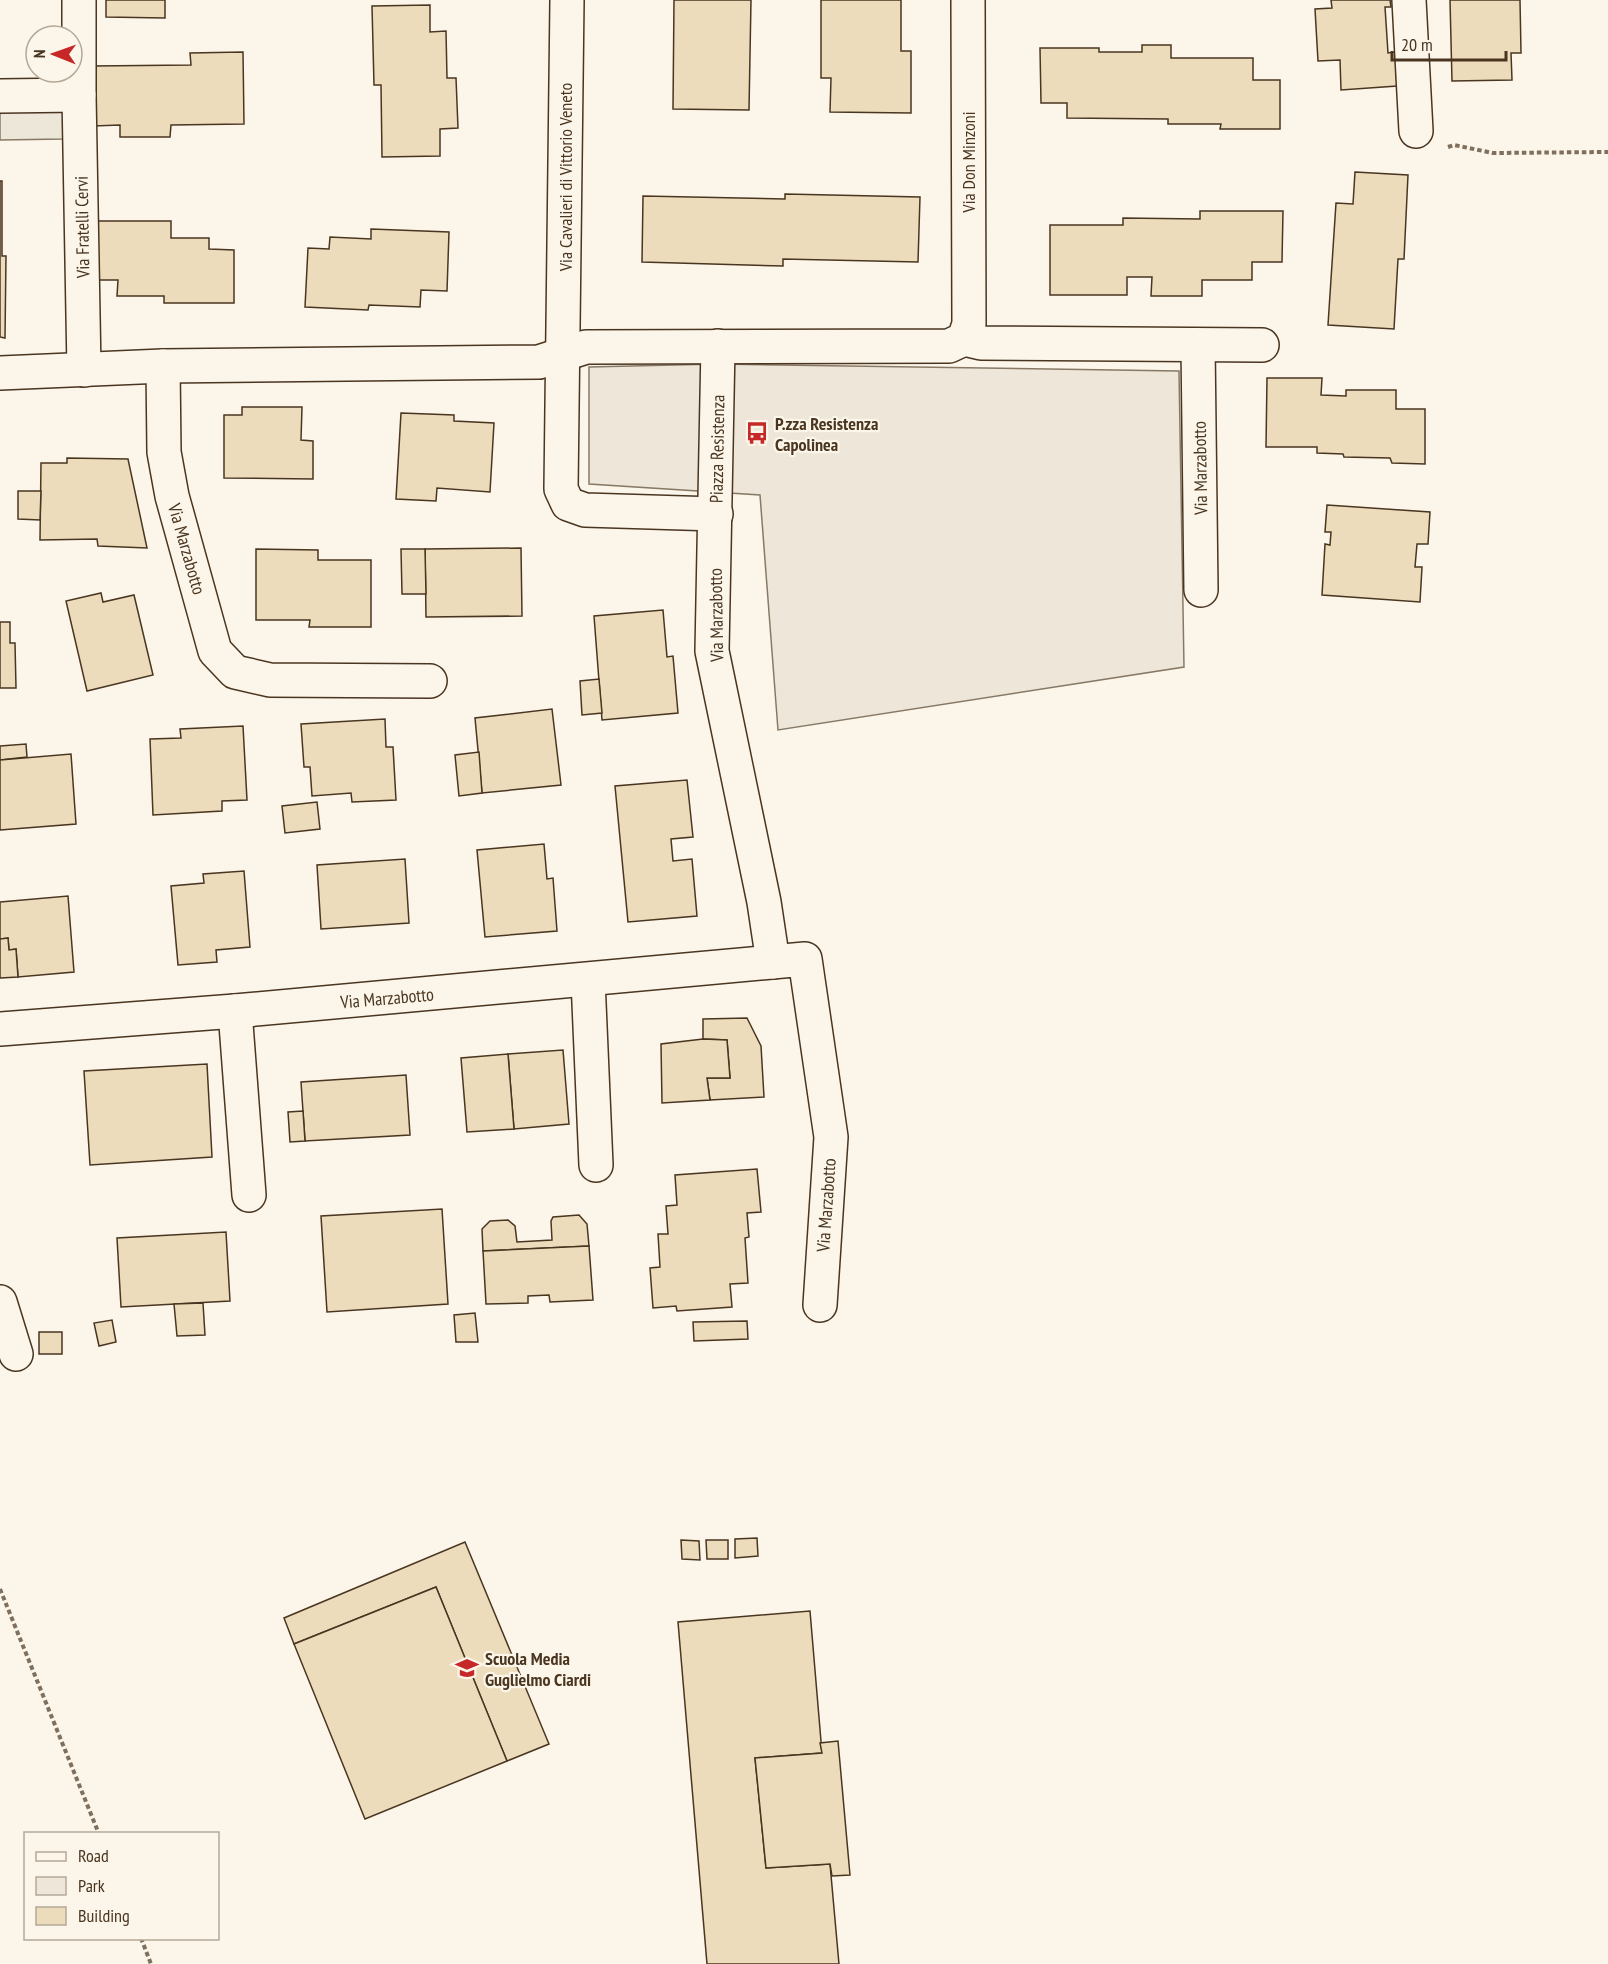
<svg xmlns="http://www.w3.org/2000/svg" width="1608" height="1964" viewBox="0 0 1608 1964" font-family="'PT Sans Narrow',sans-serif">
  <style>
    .green { fill: #ede6d9; stroke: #887966; stroke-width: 1.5 }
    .parking { fill: #ede7d9; stroke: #887966; stroke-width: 1.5 }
    .building { fill: #ecdcbc; stroke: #4a3520; stroke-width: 1.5 }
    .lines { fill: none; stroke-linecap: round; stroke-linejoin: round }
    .minor-casing { stroke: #4a3520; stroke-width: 36 }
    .path { stroke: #7f6f5c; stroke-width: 4; stroke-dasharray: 4.5 3; stroke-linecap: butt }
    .minor { stroke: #fbf6e9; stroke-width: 33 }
    .labels { text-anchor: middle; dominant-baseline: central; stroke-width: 4.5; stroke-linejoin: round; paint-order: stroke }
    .street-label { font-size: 18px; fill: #4a3520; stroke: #fbf6e9 }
    .poi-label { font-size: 18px; font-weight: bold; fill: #4a3520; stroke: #fbf6e9; text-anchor: start }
  </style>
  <rect width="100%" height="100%" fill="#fbf6e9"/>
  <path class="green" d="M717 364 1179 371 1184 667 778 730 760 495 589 484V367Z"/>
  <path class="parking" d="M63 95V139L0 140V96Z"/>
  <g class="building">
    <path d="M106 0H165V18L106 17Z"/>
    <path d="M674 0H751L749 110 673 109Z"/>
    <path d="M821 0H901V51H911V113L830 112 831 78H821Z"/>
    <path d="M1331 0H1390L1391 7H1385L1388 53 1395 52 1397 86 1341 90 1340 60 1318 61 1315 9 1332 8Z"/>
    <path d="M1450 0H1520L1521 53H1511L1512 80 1452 81Z"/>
    <path d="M430 5V32L446 31 447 78H456L458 128 440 129V156L382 157 381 85H374L372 6Z"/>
    <path d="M1142 45H1171V58H1253V80H1280V129H1220L1221 124H1168V119L1067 118V103H1041L1040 48H1099V52H1142Z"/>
    <path d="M243 52 244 124 171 125 170 137H120V125L93 126 92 66 191 65 190 53Z"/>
    <path d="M1355 172 1408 175 1404 259H1398L1394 329 1328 325 1336 203 1353 204Z"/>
    <path d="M0 181H2V256H6L5 338 0 337Z"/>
    <path d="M785 194 920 197 918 262 783 259V266L642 262 643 196 785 199Z"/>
    <path d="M1200 211H1283L1282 262H1252V280H1202V296H1151L1152 277H1127V295H1050V225H1123V218L1200 219Z"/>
    <path d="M93 221H171V238H209V249L234 250V303H164V296H117L118 280H92Z"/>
    <path d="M371 229 449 232 447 291 421 290 420 307 369 305 368 310 305 307 308 248 329 249 330 237 371 239Z"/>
    <path d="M1267 378H1322L1321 395 1346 396V390H1396V409H1425V464L1392 463 1390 458 1344 457 1343 454 1317 453V447H1266Z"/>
    <path d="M242 407H302L301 440 313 441V479L224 478V415H242Z"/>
    <path d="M401 413 454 415V421L494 423 490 492 437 488 436 501 396 499Z"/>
    <path d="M67 458 128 459 147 548 98 546 97 539 40 540 41 463H67Z"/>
    <path d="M18 491H41L40 520 18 519Z"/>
    <path d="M1327 505 1430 512 1428 544H1417L1415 567H1422L1420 602 1322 595 1325 544 1330 545 1331 532H1325Z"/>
    <path d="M521 548 522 616 426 617 425 549Z"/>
    <path d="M256 549 318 550V560H371V627H309L310 620H256Z"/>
    <path d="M401 549H425L426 594H402Z"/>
    <path d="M101 593 103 602 134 595 153 675 87 691 66 601Z"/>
    <path d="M663 610 667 657 673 656 678 713 602 720 594 616Z"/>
    <path d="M0 622H10V643H15L16 688H0Z"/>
    <path d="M599 679 602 713 582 715 580 681Z"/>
    <path d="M552 709 561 785 482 793 475 718Z"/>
    <path d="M385 719 386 747H393L396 800 352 802 351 793 312 796 310 767H304L301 724Z"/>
    <path d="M243 726 247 800 222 801V811L153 815 150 739 181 738 180 729Z"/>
    <path d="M26 744 27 757 0 760V746Z"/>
    <path d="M479 752 482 793 459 796 455 755Z"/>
    <path d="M71 754 76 824 0 830V760Z"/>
    <path d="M687 780 693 837 671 839 673 861 692 859 697 916 628 922 615 786Z"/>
    <path d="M317 802 320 829 285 833 282 806Z"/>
    <path d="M544 844 547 879 553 878 557 931 485 937 477 850Z"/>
    <path d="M405 859 409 923 321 929 317 865Z"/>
    <path d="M244 871 250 947 216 950 217 962 178 965 171 886 204 883 203 874Z"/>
    <path d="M68 896 74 972 18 977 16 949 9 950 8 938 0 939V902Z"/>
    <path d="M8 938 9 950 16 949 18 977 0 978V939Z"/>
    <path d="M747 1018 761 1046 764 1097 710 1100 707 1078H730L727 1040 703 1039V1019Z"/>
    <path d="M703 1039 727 1040 730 1078H707L710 1100 662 1103 661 1044Z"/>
    <path d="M563 1050 569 1124 514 1129 508 1054Z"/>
    <path d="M508 1054 514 1129 467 1132 461 1058Z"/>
    <path d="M207 1064 212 1157 90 1165 84 1071Z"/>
    <path d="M406 1075 410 1135 305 1141 301 1082Z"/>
    <path d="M303 1111 305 1141 290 1142 288 1112Z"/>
    <path d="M757 1169 761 1212 747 1213 749 1237 745 1238 748 1283 730 1284 732 1307 677 1311 676 1306 653 1308 650 1268 660 1267 658 1234H668L666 1206 677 1205 675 1175Z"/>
    <path d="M442 1209 448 1304 327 1312 321 1216Z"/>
    <path d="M579 1215 587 1224 589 1246 483 1251 482 1229 490 1221 508 1220 515 1226 517 1242 552 1240 551 1221 553 1217Z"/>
    <path d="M226 1232 230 1301 121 1307 117 1238Z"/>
    <path d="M589 1246 593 1300 550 1302 549 1295 528 1296V1303L486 1304 483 1251Z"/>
    <path d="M203 1303 205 1335 177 1336 174 1304Z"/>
    <path d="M475 1313 478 1342H456L454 1315Z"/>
    <path d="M112 1320 116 1342 99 1346 94 1323Z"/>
    <path d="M747 1321 748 1339 694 1341 693 1322Z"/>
    <rect x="39" y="1332" width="23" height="22"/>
    <path d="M757 1538 758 1556 735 1558V1539Z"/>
    <path d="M681 1540 699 1541 700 1560 682 1559Z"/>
    <path d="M706 1540H728V1559H707Z"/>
    <path d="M465 1542 549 1744 507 1761 436 1587 294 1644 284 1618Z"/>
    <path d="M436 1587 507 1761 365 1819 294 1644Z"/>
    <path d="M810 1611 822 1753 755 1758 766 1868 830 1864 839 1964H707L678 1622Z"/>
    <path d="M838 1741 850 1875 832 1876 830 1864 766 1868 755 1758 822 1753 820 1743Z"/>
  </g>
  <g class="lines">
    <g class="minor-casing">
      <g id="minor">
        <path d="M79 0V95L84 370"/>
        <path d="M567 0 561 489 568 504 585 510 716 514"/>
        <path d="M1409 0 1416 131"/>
        <path d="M0 96 79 95"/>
        <path d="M964 339 981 343 1262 345"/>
        <path d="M1198 345 1201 590"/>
        <path d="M718 346 712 651 764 902 773 962"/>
        <path d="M163 366 164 452 172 496 215 651 235 672 270 680 430 681"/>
        <path d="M0 373 163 366 539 362 586 347 949 346 964 339 969 324 968 0"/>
        <path d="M588 980 596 1165"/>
        <path d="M235 1011 249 1195"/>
        <path d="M0 1029 235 1011 805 959 831 1137 820 1305"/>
        <path d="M0 1302 16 1354"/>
      </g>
    </g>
    <g class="path">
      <path d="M1448 147 1454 145 1493 153 1608 152"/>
      <path d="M0 1589 99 1834"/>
      <path d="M141 1938 151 1964"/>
    </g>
    <use href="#minor" class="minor"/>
  </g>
  <defs>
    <g id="bus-bare" transform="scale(1.8)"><path d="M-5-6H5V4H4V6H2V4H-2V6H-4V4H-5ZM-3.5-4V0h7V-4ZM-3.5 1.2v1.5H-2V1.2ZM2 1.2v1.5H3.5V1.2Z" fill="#c62828" stroke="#fbf6e9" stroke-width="2.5" paint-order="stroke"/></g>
    <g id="school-bare" transform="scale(1.8)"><path d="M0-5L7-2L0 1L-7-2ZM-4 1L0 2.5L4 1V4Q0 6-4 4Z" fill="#c62828" stroke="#fbf6e9" stroke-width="2.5" paint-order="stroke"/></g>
  </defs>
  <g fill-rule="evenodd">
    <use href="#bus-bare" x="757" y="433"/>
    <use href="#school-bare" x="467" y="1668"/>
  </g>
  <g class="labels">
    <g class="street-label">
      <text transform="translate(968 162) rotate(-90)">Via Don Minzoni</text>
      <text transform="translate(565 177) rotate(-90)">Via Cavalieri di Vittorio Veneto</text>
      <text transform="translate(82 227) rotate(-91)">Via Fratelli Cervi</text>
      <text transform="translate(717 449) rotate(-89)">Piazza Resistenza</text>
      <text transform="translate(1200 468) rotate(-91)">Via Marzabotto</text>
      <text transform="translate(187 549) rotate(74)">Via Marzabotto</text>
      <text transform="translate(716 615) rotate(-91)">Via Marzabotto</text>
      <text transform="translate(387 998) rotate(-5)">Via Marzabotto</text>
      <text transform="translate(826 1205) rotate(-86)">Via Marzabotto</text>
    </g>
    <g class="poi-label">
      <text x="775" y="423">P.zza Resistenza<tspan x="775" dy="21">Capolinea</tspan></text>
      <text x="485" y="1658">Scuola Media<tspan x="485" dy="21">Guglielmo Ciardi</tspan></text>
    </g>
  </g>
  <rect x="24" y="1832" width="195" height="108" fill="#fbf6e9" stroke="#b4a999" stroke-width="1.5"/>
  <rect x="36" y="1852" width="30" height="9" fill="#fbf6e9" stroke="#b4a999" stroke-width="1.5"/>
  <text x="78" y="1862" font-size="18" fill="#4a3520">Road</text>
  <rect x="36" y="1877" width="30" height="18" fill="#ede6d9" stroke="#b4a999" stroke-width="1.5"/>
  <text x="78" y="1892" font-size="18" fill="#4a3520">Park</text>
  <rect x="36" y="1907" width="30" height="18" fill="#ecdcbc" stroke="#b4a999" stroke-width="1.5"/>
  <text x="78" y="1922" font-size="18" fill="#4a3520">Building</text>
  <g transform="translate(54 54) rotate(271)"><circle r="28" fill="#fbf6e9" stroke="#b4a999" stroke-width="1.5"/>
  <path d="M0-4.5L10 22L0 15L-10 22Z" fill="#c62828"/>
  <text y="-9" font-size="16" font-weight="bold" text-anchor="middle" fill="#4a3520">N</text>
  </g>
  <path d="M1392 51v9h114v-9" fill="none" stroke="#4a3520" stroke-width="3"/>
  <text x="1401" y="51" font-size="18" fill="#4a3520" stroke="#fbf6e9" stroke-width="4.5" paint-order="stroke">20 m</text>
</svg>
